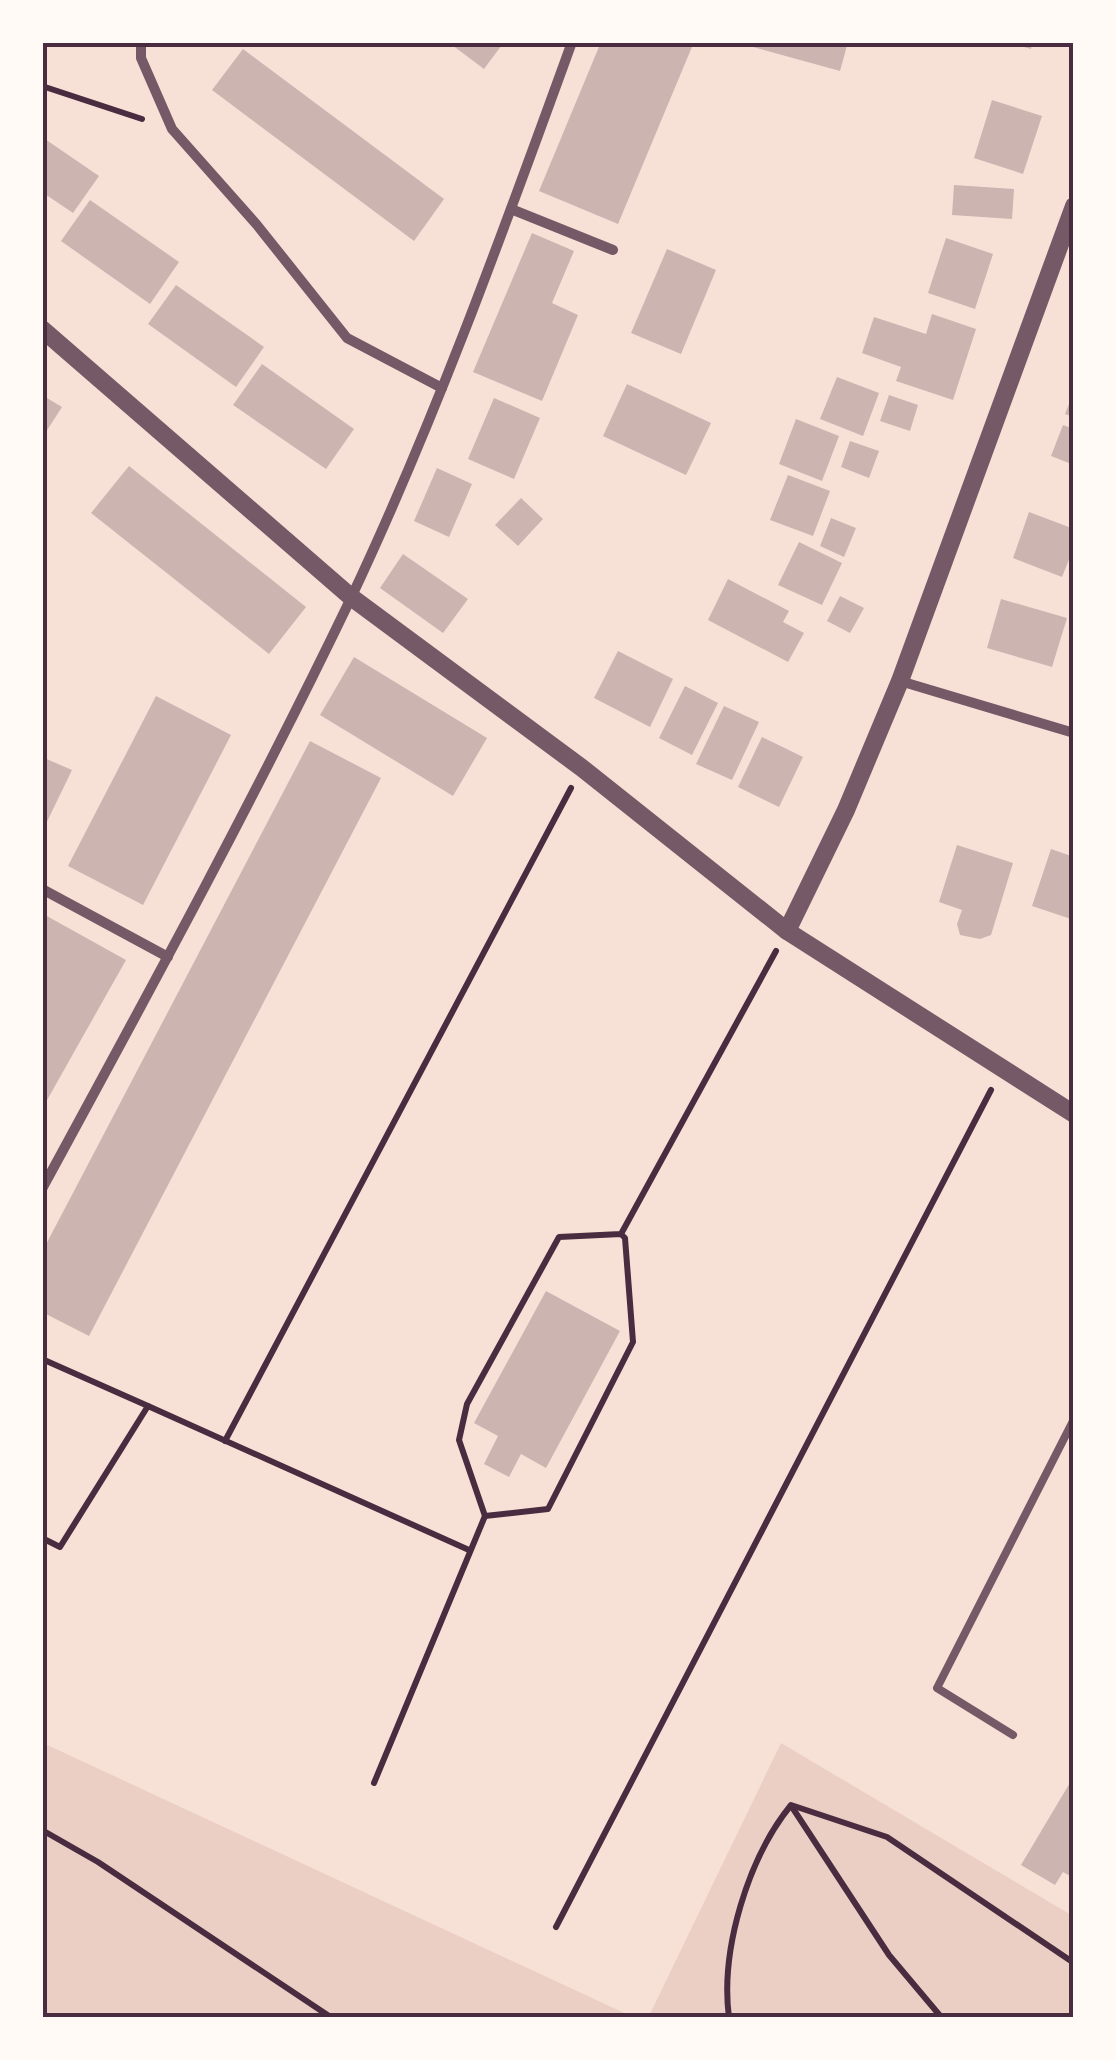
<svg xmlns="http://www.w3.org/2000/svg" width="1116" height="2060" viewBox="0 0 1116 2060" font-family="Literata,serif">
  <style>
    .green { fill: #ebcfc5 }
    .building { fill: #ccb4b1 }
    .lines { fill: none; stroke-linecap: round; stroke-linejoin: round }
    .path { stroke: #4a2c40; stroke-width: 6 }
    .service { stroke: #755966; stroke-width: 8 }
    .minor { stroke: #755966; stroke-width: 10 }
    .tertiary { stroke: #755966; stroke-width: 18 }
    .neatline { fill: none; stroke: #4a2c40; stroke-width: 4 }
  </style>
  <rect width="100%" height="100%" fill="#f7e1d7"/>
  <g class="green">
    <path d="M43 1743 633 2017H43Z"/>
    <path d="M781 1743 1073 1916V2017L648 2018Z"/>
  </g>
  <g class="building">
    <path d="M448 42H504L484 69Z"/>
    <path d="M601 42H694L618 224 539 191Z"/>
    <path d="M735 42H848L840 71Z"/>
    <path d="M1007 42H1032L1031 49Z"/>
    <path d="M243 49 444 199 414 241 212 90Z"/>
    <path d="M992 100 1042 116 1023 174 974 158Z"/>
    <path d="M42 137 99 176 73 213 42 192Z"/>
    <path d="M954 185 1014 189 1012 219 952 215Z"/>
    <path d="M90 200 179 262 150 304 61 241Z"/>
    <path d="M532 233 574 251 552 303 578 315 542 401 473 372Z"/>
    <path d="M946 238 993 254 975 309 928 293Z"/>
    <path d="M667 249 716 270 681 354 631 333Z"/>
    <path d="M176 285 264 347 236 387 148 324Z"/>
    <path d="M932 314 976 329 953 400 896 381 901 367 862 353 874 317 926 334Z"/>
    <path d="M262 364 354 429 326 469 233 405Z"/>
    <path d="M837 377 879 393 863 436 820 419Z"/>
    <path d="M627 384 711 423 686 475 603 436Z"/>
    <path d="M1073 394H1074V417L1065 414Z"/>
    <path d="M42 395 62 407 42 438Z"/>
    <path d="M889 395 918 405 910 431 880 421Z"/>
    <path d="M494 398 540 418 514 479 468 459Z"/>
    <path d="M796 419 839 436 822 481 779 464Z"/>
    <path d="M1063 425 1074 429V465L1051 456Z"/>
    <path d="M850 441 879 451 869 478 841 467Z"/>
    <path d="M129 466 306 607 269 654 91 513Z"/>
    <path d="M437 468 472 484 449 537 414 521Z"/>
    <path d="M788 475 830 491 813 536 770 520Z"/>
    <path d="M521 498 543 519 518 546 495 525Z"/>
    <path d="M1029 512 1074 529V547L1062 577 1013 558Z"/>
    <path d="M831 518 856 528 844 557 820 546Z"/>
    <path d="M799 542 842 563 822 605 778 585Z"/>
    <path d="M403 554 468 599 443 633 380 588Z"/>
    <path d="M728 579 789 611 783 622 804 633 788 662 708 620Z"/>
    <path d="M840 596 864 608 850 633 827 621Z"/>
    <path d="M1001 599 1067 618 1052 667 987 648Z"/>
    <path d="M618 651 673 679 650 727 594 698Z"/>
    <path d="M354 657 487 738 453 796 320 715Z"/>
    <path d="M685 686 718 703 692 755 659 738Z"/>
    <path d="M156 696 231 735 143 905 68 866Z"/>
    <path d="M724 706 759 722 732 780 696 764Z"/>
    <path d="M762 737 803 757 779 807 738 787Z"/>
    <path d="M310 741 381 778 89 1336 42 1312V1252Z"/>
    <path d="M42 757 72 770 42 832Z"/>
    <path d="M957 845 1013 863 991 935 980 939 960 935 957 924 962 910 939 902Z"/>
    <path d="M1051 849 1074 857V920L1032 906Z"/>
    <path d="M45 915 126 960 42 1109V918Z"/>
    <path d="M546 1291 620 1331 546 1468 521 1454 509 1477 484 1464 498 1436 474 1423Z"/>
    <path d="M1074 1776V1878L1063 1872 1055 1885 1021 1865Z"/>
  </g>
  <g class="lines">
    <g class="path">
      <path d="M42 86 142 119"/>
      <path d="M621 1234 559 1237 467 1404 459 1440 485 1516 548 1509 633 1342 625 1238 621 1234 776 951"/>
      <path d="M42 1359 148 1406"/>
      <path d="M225 1441 571 788"/>
      <path d="M42 1538 60 1547 148 1406 469 1550"/>
      <path d="M374 1783 485 1516"/>
      <path d="M792 1807 889 1955 942 2018"/>
      <path d="M42 1830 98 1862 332 2018"/>
      <path d="M556 1927 991 1090"/>
      <path d="M729 2018C720 1950 748 1858 791 1805L887 1837 1074 1963"/>
    </g>
    <path class="service" d="M1013 1735 937 1688 1074 1419"/>
    <g class="minor">
      <path d="M141 42V58L172 129 257 225 347 338 442 388"/>
      <path d="M511 209 613 250"/>
      <path d="M900 681 1074 733"/>
      <path d="M42 889 168 957"/>
      <path d="M42 1189C148 994 255 798 351 598 436 418 504 229 572 42"/>
    </g>
    <g class="tertiary">
      <path d="M42 329 351 597 582 768 787 931 1074 1114"/>
      <path d="M787 931 846 810 900 681 1074 206"/>
    </g>
  </g>
  <rect width="1116" height="2060" fill="none" stroke="#fffaf5" stroke-width="90"/>
  <rect x="45" y="45" width="1026" height="1970" class="neatline"/>
</svg>
